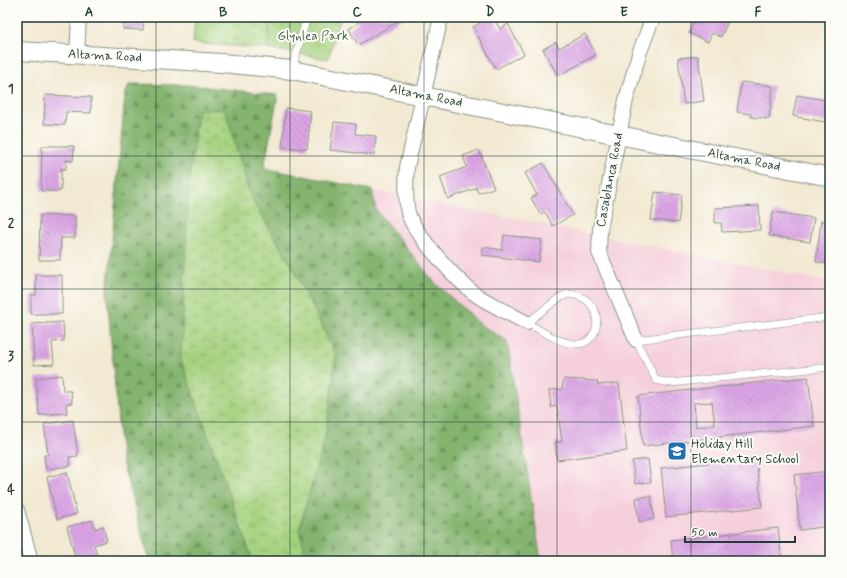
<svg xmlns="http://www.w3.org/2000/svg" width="847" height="578" viewBox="0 0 847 578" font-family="Mynerve,sans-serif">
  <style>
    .built { fill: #f5cfdb }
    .grass { fill: url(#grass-dots); stroke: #62885a }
    .forest { fill: url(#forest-firs); stroke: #527851 }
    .wetland { fill: url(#wetland-marsh); stroke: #62885a }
    .building { fill: url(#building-back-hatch); fill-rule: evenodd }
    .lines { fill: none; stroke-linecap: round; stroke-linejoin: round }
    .service-casing { stroke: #889383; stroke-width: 8 }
    .minor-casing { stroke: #889383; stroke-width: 16 }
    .tertiary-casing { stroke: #889383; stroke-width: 20 }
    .service { stroke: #fff; stroke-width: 7 }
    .minor { stroke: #fff; stroke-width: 14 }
    .tertiary { stroke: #fff; stroke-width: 18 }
    .grid { fill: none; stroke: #1f3d34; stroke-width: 1; stroke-opacity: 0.55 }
    .labels { text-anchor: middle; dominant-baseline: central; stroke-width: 4; stroke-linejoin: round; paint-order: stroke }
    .park-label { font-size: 13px; fill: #416247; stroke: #fdfcf7 }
    .street-label { font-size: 13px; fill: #1f3d34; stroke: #fdfcf7 }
    .poi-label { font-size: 13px; fill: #1f3d34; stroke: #fdfcf7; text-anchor: start }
    .neatline { fill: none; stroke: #1f3d34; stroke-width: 1.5 }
    .grid-label { font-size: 13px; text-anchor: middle; font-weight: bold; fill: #1f3d34 }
  </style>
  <defs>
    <pattern id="grass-dots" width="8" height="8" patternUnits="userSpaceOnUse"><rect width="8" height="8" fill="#a6d27f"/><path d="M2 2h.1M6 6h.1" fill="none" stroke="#8eb56e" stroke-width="1.8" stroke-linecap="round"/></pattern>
    <pattern id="forest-firs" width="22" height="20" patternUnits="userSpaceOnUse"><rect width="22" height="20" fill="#84b46e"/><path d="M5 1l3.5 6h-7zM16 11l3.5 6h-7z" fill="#6b945b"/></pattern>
    <pattern id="wetland-marsh" width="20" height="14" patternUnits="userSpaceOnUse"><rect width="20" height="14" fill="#a6d27f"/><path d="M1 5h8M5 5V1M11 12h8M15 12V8" fill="none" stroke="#8eb56e"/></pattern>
    <pattern id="building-back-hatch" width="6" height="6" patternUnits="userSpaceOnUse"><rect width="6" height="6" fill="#dca4e6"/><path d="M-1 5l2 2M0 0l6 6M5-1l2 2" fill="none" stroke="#b287bb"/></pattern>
  </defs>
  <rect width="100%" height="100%" fill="#fdfcf7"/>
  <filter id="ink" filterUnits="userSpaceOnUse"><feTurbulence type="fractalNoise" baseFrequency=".025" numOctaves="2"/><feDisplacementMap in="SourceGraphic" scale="8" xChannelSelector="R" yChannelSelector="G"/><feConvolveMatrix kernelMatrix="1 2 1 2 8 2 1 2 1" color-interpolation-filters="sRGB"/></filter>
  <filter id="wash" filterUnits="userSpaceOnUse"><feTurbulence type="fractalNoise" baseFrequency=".012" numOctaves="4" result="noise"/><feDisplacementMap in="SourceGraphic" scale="16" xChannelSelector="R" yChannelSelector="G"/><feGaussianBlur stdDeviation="0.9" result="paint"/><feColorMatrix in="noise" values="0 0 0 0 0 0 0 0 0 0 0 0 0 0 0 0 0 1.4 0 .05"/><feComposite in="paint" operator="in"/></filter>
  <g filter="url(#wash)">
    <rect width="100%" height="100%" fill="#f2e9d2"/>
    <path class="built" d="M372 190 830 282V561H541L507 341 481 325 434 282 376 210Z"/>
    <path class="grass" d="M269 17H341L328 59 269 49Z"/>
    <path class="forest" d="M129 84 188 85 278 95 264 168 372 190 376 210 434 282 481 325 507 341 541 561H492L482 555 463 561H307L299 529 326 434 336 355 294 270 251 198 225 109 181 359 253 561H149L121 457 107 295 125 96Z"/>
    <g class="wetland">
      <path d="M195 17H269V49L193 43Z"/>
      <path d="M225 109 251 198 294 270 336 355 326 434 299 529 307 561H253L181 360 188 194 198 110Z"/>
    </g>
    <g id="blocks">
      <g class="building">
        <path d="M124 17H144L143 30 123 29Z"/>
        <path d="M354 17H405L358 45 349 29 358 23Z"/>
        <path d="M491 17H493L500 29 508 24 524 54 496 69 473 27Z"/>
        <path d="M696 17H730L721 37 712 33 708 42 689 33Z"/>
        <path d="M585 34 596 55 558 76 543 49 556 42 559 48Z"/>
        <path d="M698 56 704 101 684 104 678 58Z"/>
        <path d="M741 82 773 86 769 119 751 117V114L737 112Z"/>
        <path d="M45 95 91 97V113L66 112 65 125 44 124Z"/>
        <path d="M797 95 830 101V123L793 116Z"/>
        <path d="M286 108 311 111 307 149 282 147Z"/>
        <path d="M334 122 356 124 355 134 376 136 374 155 330 150Z"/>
        <path d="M42 146H74L73 161 66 160V169H61V191H41Z"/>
        <path d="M479 150 494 188 478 193 476 188 448 199 440 177 467 167 463 156Z"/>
        <path d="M543 163 573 215 553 226 545 212 540 214 531 198 537 195 525 173Z"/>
        <path d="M655 192 682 195 678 223 651 220Z"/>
        <path d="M759 206 760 230 722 232 721 223H715V208Z"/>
        <path d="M773 212 814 218 810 242 769 236Z"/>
        <path d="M40 215 75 216V238H61L60 260H39Z"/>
        <path d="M821 221 830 222V264L816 262Z"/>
        <path d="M504 235 542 240 539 262 482 255 483 247 502 250Z"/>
        <path d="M36 275H62V314H31V295H36Z"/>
        <path d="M63 322 64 341 52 342 54 364 34 365 32 324Z"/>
        <path d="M62 375 63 391H71L72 403 66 404 67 413 39 415 36 378Z"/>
        <path d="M808 377 814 426 643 446 638 396ZM712 402 715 425 696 427 694 403Z"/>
        <path d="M564 379 597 381 598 385 619 383 627 451 557 460 555 442H562L557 406 551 407 549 390 562 389Z"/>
        <path d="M73 420 78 456 69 457 71 466 46 469 44 455H48L44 424Z"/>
        <path d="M756 458 762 507 666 517 661 468Z"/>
        <path d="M648 459 651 482 635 484 632 461Z"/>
        <path d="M830 471V526L800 530 794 475Z"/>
        <path d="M67 472 77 514 57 519 47 477Z"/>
        <path d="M651 496 654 519 639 522 636 498Z"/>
        <path d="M92 520 95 529 103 526 107 541 94 545 99 561H73L71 557 75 556 67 527Z"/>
        <path d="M778 528 782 561H673L671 540Z"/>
      </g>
    </g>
  </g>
  <g filter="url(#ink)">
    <use href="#blocks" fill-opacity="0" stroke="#889383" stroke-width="1"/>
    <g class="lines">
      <g class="service-casing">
        <g id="service">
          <path d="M292 69 307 17"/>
          <path d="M568 294C606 296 603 343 578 344 560 344 542 331 527 323L559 298Z"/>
          <path d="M830 317 636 340 656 380 670 383 830 367"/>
        </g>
      </g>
      <g class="minor-casing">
        <g id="minor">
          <path d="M441 17 407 167C406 182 405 198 408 213 414 234 462 287 481 298 496 307 512 315 527 323"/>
          <path d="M77 55 79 17"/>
          <path d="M636 340 599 252 600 229 626 100 639 54 653 17"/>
          <path d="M17 510 31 561"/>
        </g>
      </g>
      <g class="tertiary-casing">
        <path id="tertiary" d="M17 51 222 63 292 70 830 177"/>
      </g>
      <use href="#service" class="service"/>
      <use href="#minor" class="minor"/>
      <use href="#tertiary" class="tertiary"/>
    </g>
  </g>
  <path class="grid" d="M156 17V561M290 17V561M424 17V561M557 17V561M691 17V561M17 156H830M17 289H830M17 422H830"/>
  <defs>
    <g id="school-square" transform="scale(1)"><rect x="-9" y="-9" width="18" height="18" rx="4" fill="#1f6fb2" stroke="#fdfcf7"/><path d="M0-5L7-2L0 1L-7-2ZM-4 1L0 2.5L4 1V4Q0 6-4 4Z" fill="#fff"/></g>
  </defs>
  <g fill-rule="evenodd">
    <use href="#school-square" x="677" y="451"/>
  </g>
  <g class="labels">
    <g class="park-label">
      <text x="313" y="36">Glynlea Park</text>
    </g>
    <g class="street-label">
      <text transform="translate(105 56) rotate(3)">Altama Road</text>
      <text transform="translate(426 96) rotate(11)">Altama Road</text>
      <text transform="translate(744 160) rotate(11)">Altama Road</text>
      <text transform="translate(610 180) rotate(-79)">Casablanca Road</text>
    </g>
    <g class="poi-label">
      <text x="691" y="444">Holiday Hill<tspan x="691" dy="15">Elementary School</tspan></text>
    </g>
  </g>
  <rect width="847" height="578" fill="none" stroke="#fdfcf7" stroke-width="44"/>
  <path d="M685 536v6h110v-6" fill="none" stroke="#1f3d34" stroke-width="2"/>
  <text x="691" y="536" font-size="12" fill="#1f3d34" stroke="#fdfcf7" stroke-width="3" paint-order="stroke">50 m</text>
  <rect x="22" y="22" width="803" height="534" class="neatline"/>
  <g class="grid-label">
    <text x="89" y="16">A</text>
    <text x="223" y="16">B</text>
    <text x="357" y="16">C</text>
    <text x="490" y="16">D</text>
    <text x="624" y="16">E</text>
    <text x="758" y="16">F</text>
    <text x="11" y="93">1</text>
    <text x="11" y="227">2</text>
    <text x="11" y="360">3</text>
    <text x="11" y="494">4</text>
  </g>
</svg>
